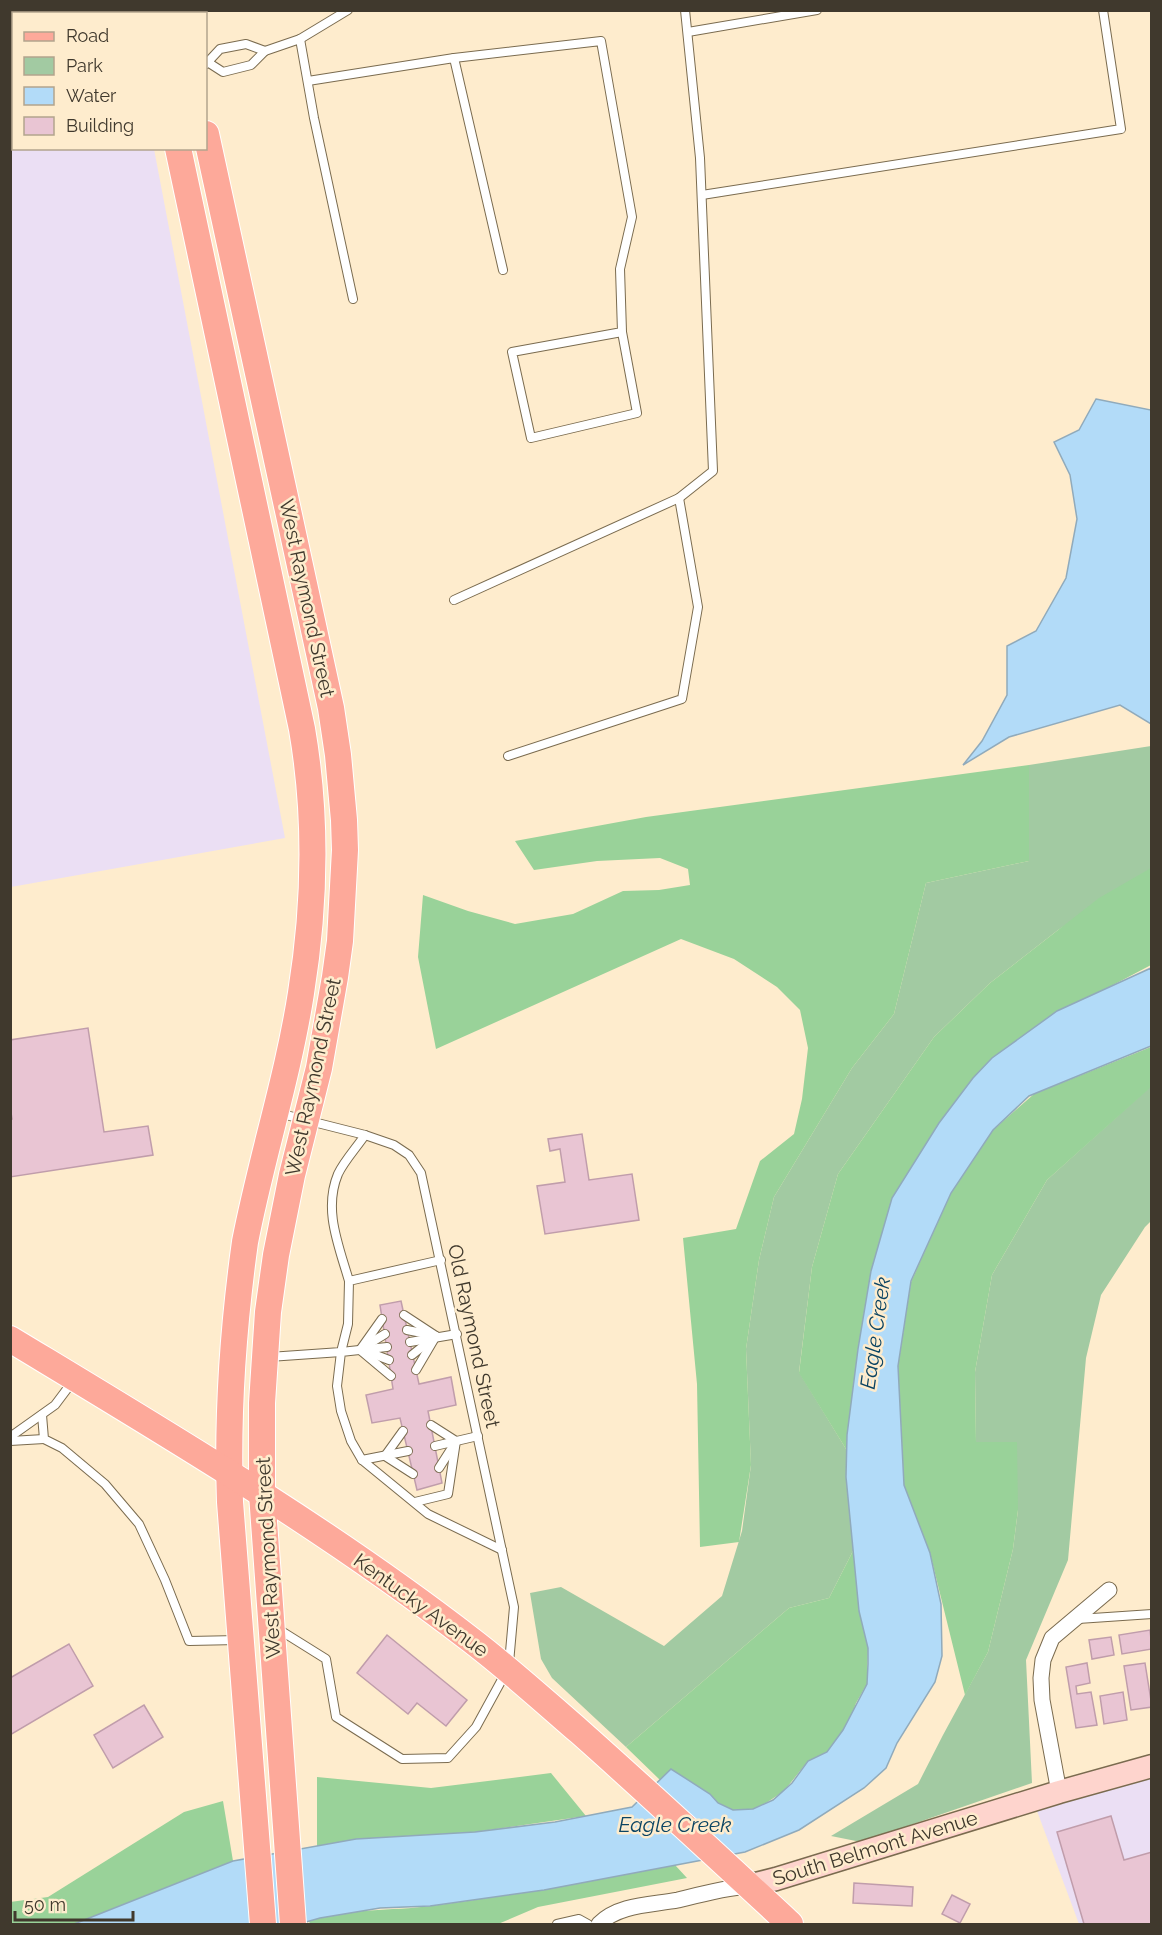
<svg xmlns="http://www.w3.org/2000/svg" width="1162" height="1935" viewBox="0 0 1162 1935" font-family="Raleway,sans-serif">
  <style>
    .industrial { fill: #ebdff4 }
    .green { fill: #a2caa2 }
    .forest { fill: #99d299 }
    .water { fill: #b2dbf8; stroke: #90aabb; stroke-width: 1.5 }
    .building { fill: #e9c5d3; stroke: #c09dab; stroke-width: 1.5 }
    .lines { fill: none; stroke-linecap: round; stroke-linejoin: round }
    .lane-casing { stroke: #7a6b4f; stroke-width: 10 }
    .street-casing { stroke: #7a6b4f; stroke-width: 17 }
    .secondary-casing { stroke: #7a6b4f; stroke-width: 25 }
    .primary-casing { stroke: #fff; stroke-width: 28 }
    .lane { stroke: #fff; stroke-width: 8 }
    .street { stroke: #fff; stroke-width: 15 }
    .secondary { stroke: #fed4cd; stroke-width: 22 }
    .primary { stroke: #fda99a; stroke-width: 26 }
    .labels { text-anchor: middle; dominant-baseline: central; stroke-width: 5; stroke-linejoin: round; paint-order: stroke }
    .street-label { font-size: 20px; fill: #40392d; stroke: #feeccd }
    .water-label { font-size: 21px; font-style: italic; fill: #0b4463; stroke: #feeccd }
  </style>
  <rect width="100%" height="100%" fill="#feeccd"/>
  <g class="industrial">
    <path d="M11 10 127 11 128 13 14 14V148L154 149 285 838 11 887Z"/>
    <path d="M1151 1778V1924H1079L1037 1811Z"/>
  </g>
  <g class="green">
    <path d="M1151 746V870L1058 930 990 983 934 1037 838 1174 812 1267 799 1372 846 1449V1477L854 1549 829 1598 789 1608 626 1747 552 1678 541 1659 530 1593 561 1587 664 1646 722 1596 742 1531 751 1465 746 1349 759 1260 774 1197 852 1068 894 1014 926 883 1029 861V765Z"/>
    <path d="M1151 1086V1221L1145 1227 1101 1295 1086 1358 1068 1560 1026 1660 1032 1783 861 1842 831 1836 918 1784 943 1735 988 1652 1013 1549 1018 1510 976 1442 975 1372 992 1275 1047 1180Z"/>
  </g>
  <g class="forest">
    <path d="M1029 765V861L926 883 894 1014 852 1068 774 1197 759 1260 746 1349 751 1465 739 1542 700 1547 697 1384 683 1238 736 1229 760 1161 794 1134 802 1099 808 1048 800 1010 777 987 734 959 681 939 436 1049 418 957 423 895 468 911 515 924 573 914 623 891 659 890 690 885 688 869 660 858 597 861 534 870 515 841 646 817Z"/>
    <path d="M1151 868V965L1096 994 892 1198 871 1271 858 1349 846 1449 799 1373 812 1267 838 1174 934 1037 990 983 1099 898Z"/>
    <path d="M1151 1047V1087L1047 1180 992 1275 975 1372 976 1442H1017L1018 1510 1013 1549 988 1652 965 1695 930 1553 904 1485 898 1366 911 1282 951 1193 993 1130 1034 1094Z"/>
    <path d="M854 1549 859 1611 868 1648 867 1684 856 1703 845 1735 827 1752 808 1761 784 1791 766 1803 753 1809 733 1810 718 1803 710 1794 671 1769 660 1780 626 1747 789 1608 829 1598Z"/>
    <path d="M551 1773 586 1816 475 1832 389 1837 317 1846V1777L431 1788Z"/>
    <path d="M223 1801 233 1861 74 1924H11L10 1902 48 1897 184 1812Z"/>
    <path d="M675 1865 687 1878 538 1907 498 1924H310L309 1921C350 1908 391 1911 431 1906 513 1895 594 1880 675 1865Z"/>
  </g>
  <g class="water">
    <path d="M1096 399 1151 410V724L1120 705 1009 737 963 765 982 741 1007 695V646L1036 631 1066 578 1077 519 1070 475 1054 442 1079 430Z"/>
    <path d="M1151 968V1046L1029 1096 993 1130 951 1193 911 1281 898 1366 904 1485 930 1553 941 1604 942 1656 935 1682 897 1743 886 1768 864 1788 799 1830 745 1852 544 1890 430 1906 380 1908 320 1918 299 1924H74L233 1861 356 1839 475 1832 555 1822 632 1807 671 1769 710 1794 718 1803 733 1810 753 1809 773 1800 792 1783 808 1761 827 1752 843 1730 867 1684 868 1664V1648L859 1611 846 1477 847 1435 858 1349 871 1271 892 1198 939 1123 973 1078 992 1058 1057 1011Z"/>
  </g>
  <g class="building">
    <path d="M88 1028 104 1132 148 1126 153 1155 10 1177V1119H12L10 1106V1040Z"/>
    <path d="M582 1134 589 1180 632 1174 639 1220 545 1234 537 1186 565 1182 560 1149 550 1151 548 1139Z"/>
    <path d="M401 1301 419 1384 451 1377 456 1405 428 1411 442 1483 417 1490 400 1418 372 1423 366 1395 393 1389 380 1305Z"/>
    <path d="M1150 1630 1152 1649 1122 1654 1119 1635Z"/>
    <path d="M387 1635 467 1700 446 1726 417 1703 408 1714 357 1673Z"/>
    <path d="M1111 1637 1114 1655 1092 1659 1089 1640Z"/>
    <path d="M69 1644 93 1686 10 1735V1678Z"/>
    <path d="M1087 1663 1090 1683 1076 1686 1077 1694 1091 1692 1097 1725 1076 1728 1066 1667Z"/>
    <path d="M1145 1663 1152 1707 1131 1710 1124 1666Z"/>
    <path d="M1123 1692 1127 1720 1104 1724 1100 1696Z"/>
    <path d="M144 1705 163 1737 113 1768 94 1735Z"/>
    <path d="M1111 1816 1124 1860 1152 1852V1924H1084L1057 1832Z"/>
    <path d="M854 1883 913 1887 912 1906 853 1903Z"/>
    <path d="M952 1895 970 1904 960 1923 942 1914Z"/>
  </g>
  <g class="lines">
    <g class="lane-casing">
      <g id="lane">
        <path d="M688 32 817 10"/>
        <path d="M300 39 314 118 353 299"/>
        <path d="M265 51 300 39 348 10"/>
        <path d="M454 58 601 41 632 217 620 269 622 332 637 413 531 438 512 352 622 332"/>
        <path d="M206 64 220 49 246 44 265 51 251 65 223 72 209 63"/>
        <path d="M308 81 454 58 503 270"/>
        <path d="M702 195 1121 129 1103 10"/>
        <path d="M454 600 679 498 713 471 700 158 685 10"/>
        <path d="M508 756 682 699 698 607 679 498"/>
        <path d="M278 1113 365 1135 394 1145 409 1155 421 1173 514 1607 509 1663"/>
        <path d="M349 1281C339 1246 323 1210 338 1174 344 1161 357 1147 365 1135"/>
        <path d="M404 1315 436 1336"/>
        <path d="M407 1330 432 1335"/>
        <path d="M410 1342 457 1334"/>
        <path d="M364 1347 385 1334"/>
        <path d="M387 1347 341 1352 337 1386 341 1411 351 1441 362 1460 428 1514 502 1550"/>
        <path d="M360 1350 391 1376"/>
        <path d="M360 1350 382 1319"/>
        <path d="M368 1352 389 1360"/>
        <path d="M412 1355 432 1339"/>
        <path d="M269 1357 341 1352 348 1324 349 1281 441 1260"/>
        <path d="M416 1370 436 1336"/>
        <path d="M42 1415 44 1439 62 1448 105 1484 139 1524 165 1580 189 1641 238 1640"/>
        <path d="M431 1425 456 1441"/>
        <path d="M403 1431 385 1456 413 1474"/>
        <path d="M10 1437 55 1405 73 1381"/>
        <path d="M10 1441 44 1439"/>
        <path d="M435 1446 478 1436"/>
        <path d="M362 1460 408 1451"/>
        <path d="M439 1468 455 1443"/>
        <path d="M415 1502 448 1494 456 1441"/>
        <path d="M1078 1619 1152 1614"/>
        <path d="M278 1629 326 1659 336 1717 402 1759 448 1758 476 1727 505 1674"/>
        <path d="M557 1924 579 1919 588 1924"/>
      </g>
    </g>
    <g class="street-casing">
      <g id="street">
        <path d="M1059 1792 1042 1700 1041 1678 1043 1660 1052 1638 1109 1590"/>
        <path d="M599 1924C619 1904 652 1905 678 1900 702 1894 724 1888 748 1886"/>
      </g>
    </g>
    <g class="secondary-casing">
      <path id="secondary" d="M748 1886 776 1879 1059 1792 1152 1766"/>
    </g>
    <g class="primary-casing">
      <g id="primary">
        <path d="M148 10 149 14"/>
        <path d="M179 10 180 14"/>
        <path d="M206 134 331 708 338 755 344 820 345 850 340 941 335 977 319 1068 292 1175 276 1255 268 1312 262 1403V1494L293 1924"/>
        <path d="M178 148 302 729C317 816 315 906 301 993 288 1077 261 1159 245 1242 233 1328 227 1416 230 1502L263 1924"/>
        <path d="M10 1339C167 1434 326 1528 471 1640 509 1669 544 1701 580 1732 651 1795 721 1860 790 1924"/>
      </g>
    </g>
    <use href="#lane" class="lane"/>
    <use href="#street" class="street"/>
    <use href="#secondary" class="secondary"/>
    <use href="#primary" class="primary"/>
  </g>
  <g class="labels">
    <g class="street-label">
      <text transform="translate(307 598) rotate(78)">West Raymond Street</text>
      <text transform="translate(313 1077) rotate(-78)">West Raymond Street</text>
      <text transform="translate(474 1336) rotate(78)">Old Raymond Street</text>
      <text transform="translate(268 1558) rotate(-93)">West Raymond Street</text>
      <text transform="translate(421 1605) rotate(36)">Kentucky Avenue</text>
      <text transform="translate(875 1848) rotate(-17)">South Belmont Avenue</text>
    </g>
    <g class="water-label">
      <text transform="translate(875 1333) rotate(-82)">Eagle Creek</text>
      <text x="675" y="1824">Eagle Creek</text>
    </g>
  </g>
  <rect width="1162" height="1935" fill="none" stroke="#40392d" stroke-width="24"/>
  <rect x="12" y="12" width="195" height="138" fill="#feeccd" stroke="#b2a48d" stroke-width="1.5"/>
  <rect x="24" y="32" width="30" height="9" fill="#fda99a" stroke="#b2a48d" stroke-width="1.5"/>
  <text x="66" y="42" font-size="18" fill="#40392d">Road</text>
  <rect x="24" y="57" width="30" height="18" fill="#a2caa2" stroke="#b2a48d" stroke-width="1.5"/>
  <text x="66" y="72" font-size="18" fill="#40392d">Park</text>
  <rect x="24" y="87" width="30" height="18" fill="#b2dbf8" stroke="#b2a48d" stroke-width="1.5"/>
  <text x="66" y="102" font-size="18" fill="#40392d">Water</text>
  <rect x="24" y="117" width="30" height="18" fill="#e9c5d3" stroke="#b2a48d" stroke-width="1.5"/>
  <text x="66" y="132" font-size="18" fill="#40392d">Building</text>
  <path d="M15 1911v9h118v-9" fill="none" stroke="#40392d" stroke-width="3"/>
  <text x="24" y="1911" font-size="18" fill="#40392d" stroke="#feeccd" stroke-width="4.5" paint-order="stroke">50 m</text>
</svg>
